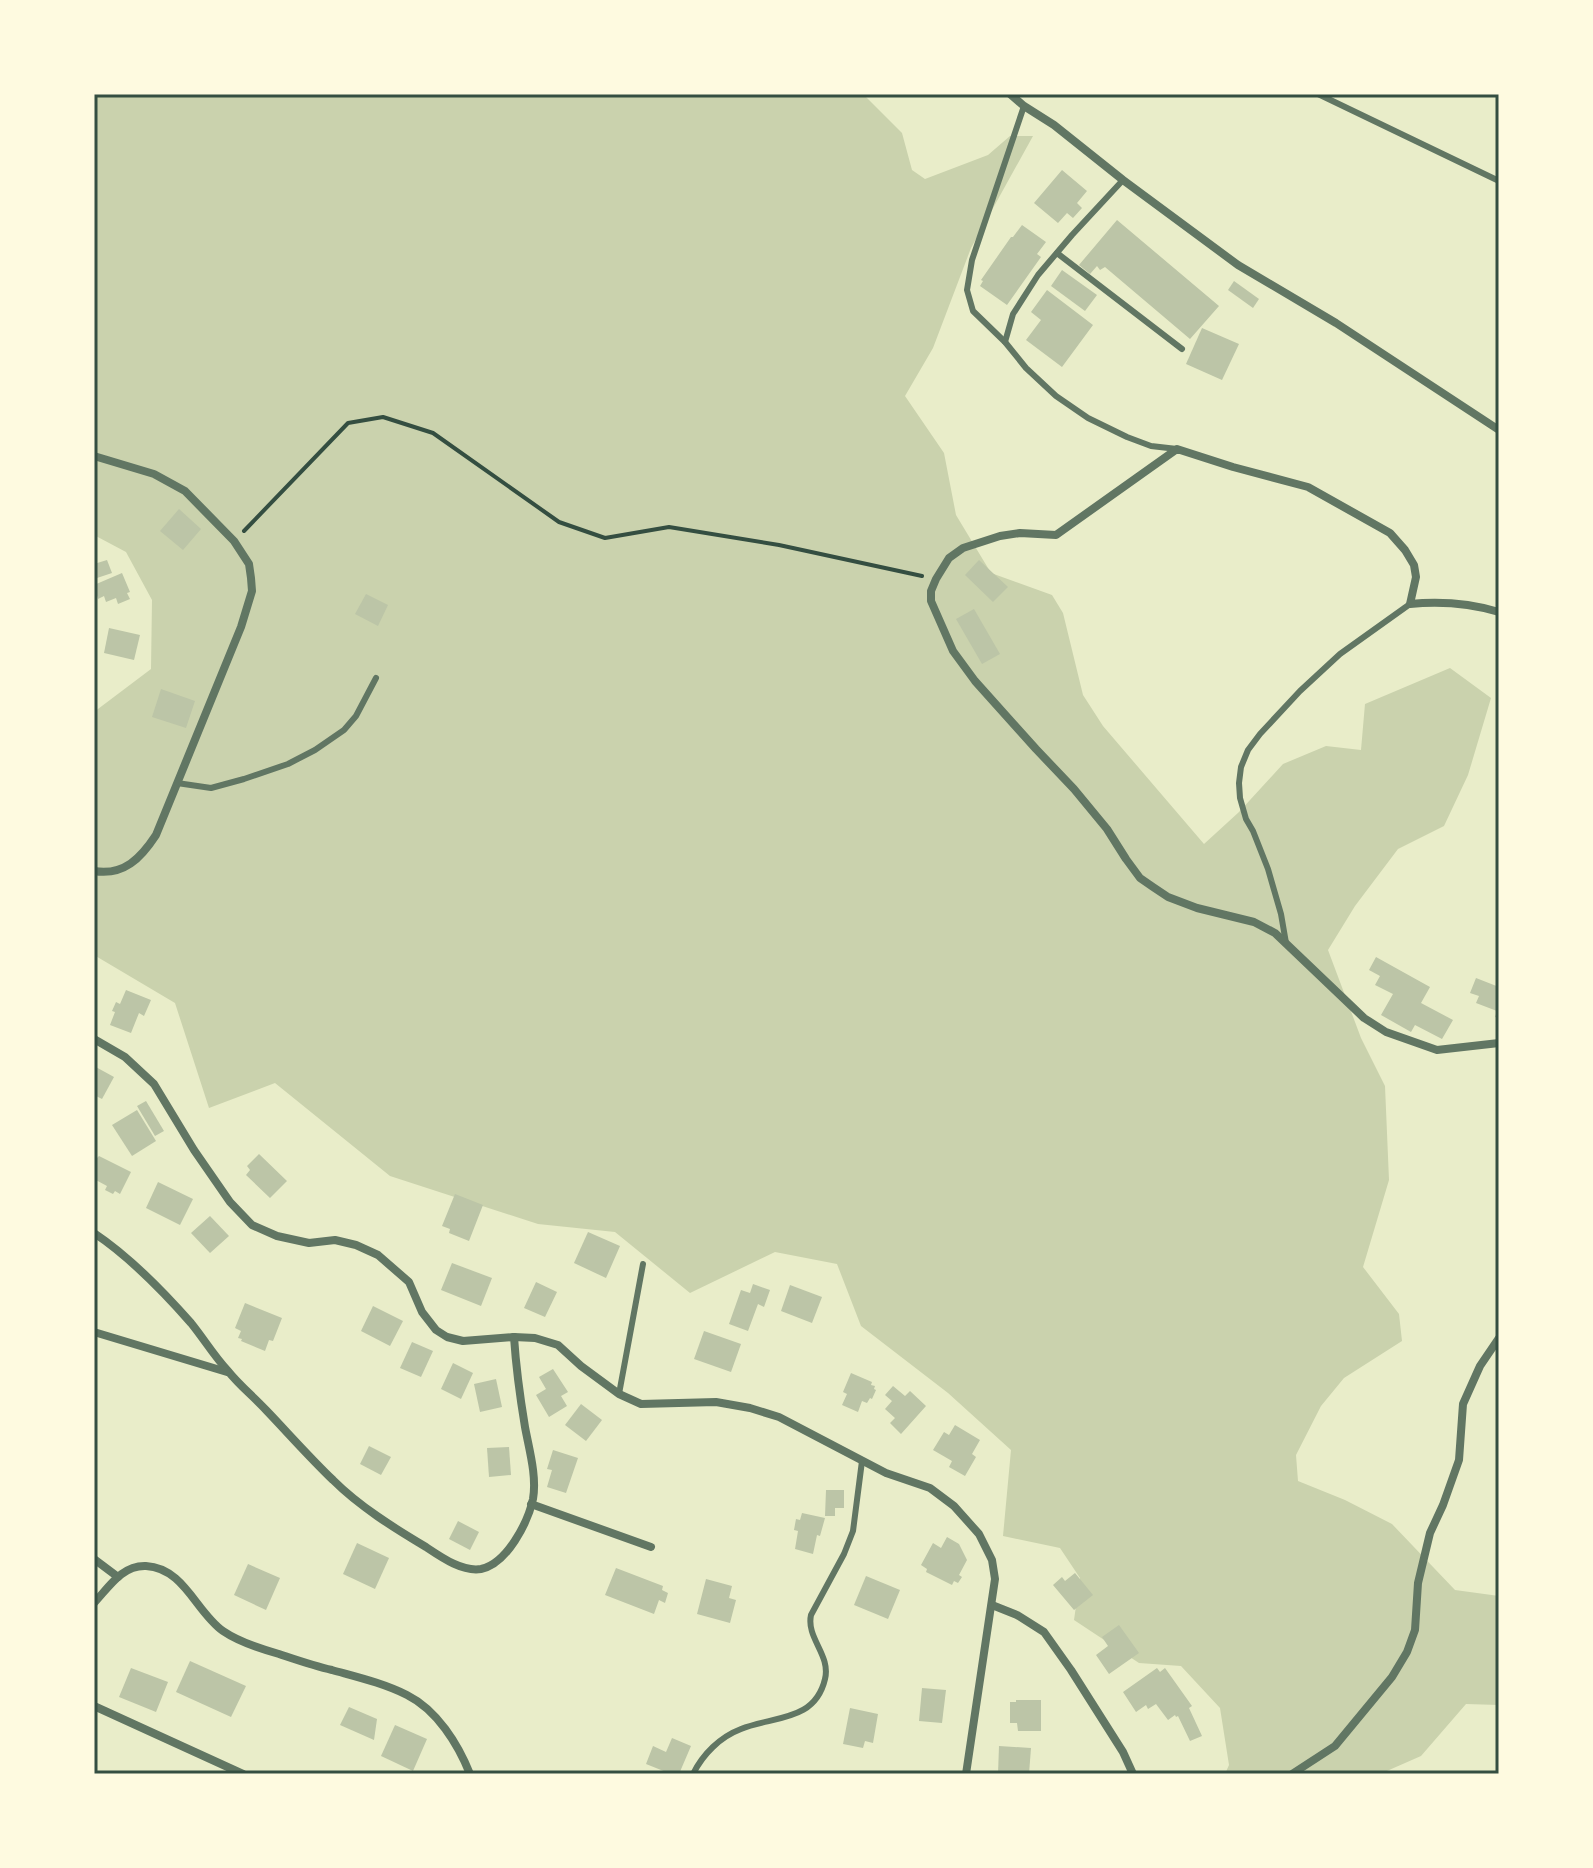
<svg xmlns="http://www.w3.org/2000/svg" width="1593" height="1868" viewBox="0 0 1593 1868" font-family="Rubik,sans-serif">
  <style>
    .green { fill: #cad2ad }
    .building { fill: #bcc5a7 }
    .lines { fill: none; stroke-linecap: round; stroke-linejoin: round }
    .path { stroke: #344e41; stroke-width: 4 }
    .service { stroke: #617663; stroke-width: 6 }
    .minor { stroke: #617663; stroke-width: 8 }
    .neatline { fill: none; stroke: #344e41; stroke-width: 3 }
  </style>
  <rect width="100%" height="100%" fill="#e9edc9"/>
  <path class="green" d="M94 94H863L902 133 912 170 925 179 988 155 1010 136H1033L971 248 933 348 905 396 944 453 956 515 991 573 1052 595 1063 613 1083 695 1103 726 1204 844 1239 812 1283 764 1326 746 1361 750 1365 704 1450 668 1491 698 1468 775 1444 826 1398 849 1355 906 1328 950 1361 1038 1385 1086 1389 1180 1363 1267 1399 1314 1402 1341 1344 1378 1321 1406 1296 1455 1298 1481 1345 1500 1392 1524 1455 1590 1499 1596V1705L1466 1704 1421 1756 1380 1774H1225L1229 1765 1220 1708 1181 1666 1139 1663 1074 1620 1080 1578 1060 1548 1003 1536 1011 1450 948 1393 861 1326 837 1264 775 1252 690 1293 615 1232 538 1224 390 1176 275 1083 209 1108 175 1003 94 955V712L151 669 152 600 126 552 94 535Z"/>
  <g class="building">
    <path d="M1062 170 1087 191 1077 203 1082 208 1073 218 1067 213 1058 223 1034 203Z"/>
    <path d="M1117 220 1219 306 1190 339 1105 267 1100 270 1097 266 1090 274 1079 265Z"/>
    <path d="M1022 225 1046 242 1037 254 1041 257 1007 305 980 286 983 281 981 280 1011 237H1013Z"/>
    <path d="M1062 270 1097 295 1085 311 1051 286Z"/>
    <path d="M1234 281 1259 299 1253 308 1228 290Z"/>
    <path d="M1047 290 1093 325 1062 367 1026 340 1041 320 1031 312Z"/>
    <path d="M1202 328 1239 344 1222 380 1186 364Z"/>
    <path d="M179 509 201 529 183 550 160 531Z"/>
    <path d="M107 560 112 573 97 578 94 564Z"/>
    <path d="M979 560 1008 587 993 602 965 575Z"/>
    <path d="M122 573 130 592 127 593 130 599 118 604 116 598 106 602 104 596 98 599 94 585Z"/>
    <path d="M366 594 388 605 378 626 355 614Z"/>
    <path d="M974 609 1000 654 982 664 956 619Z"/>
    <path d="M109 628 140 635 134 660 104 653Z"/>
    <path d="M161 689 195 701 186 728 152 717Z"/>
    <path d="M1376 957 1430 987 1421 1003 1453 1020 1442 1039 1415 1025 1411 1032 1381 1015 1393 994 1375 985 1380 976 1369 970Z"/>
    <path d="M1476 978 1499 987V1018L1495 1017 1497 1011 1476 1003 1479 996 1470 993Z"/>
    <path d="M126 990 151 1000 144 1016 139 1013 131 1033 110 1025 115 1012 112 1011 116 1002 120 1004Z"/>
    <path d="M94 1066 114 1077 102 1099 94 1095Z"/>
    <path d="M146 1101 164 1131 155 1136 137 1106Z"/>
    <path d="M137 1110 156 1141 132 1156 112 1125Z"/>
    <path d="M259 1154 287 1181 270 1198 246 1175 250 1170 247 1166Z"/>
    <path d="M94 1156 97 1158 99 1156 131 1172 120 1194 115 1191 113 1194 105 1190 107 1186 94 1179Z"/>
    <path d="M158 1182 193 1199 180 1225 146 1208Z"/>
    <path d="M455 1194 483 1205 469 1241 449 1233 450 1229 442 1226Z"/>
    <path d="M210 1216 229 1236 210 1253 191 1233Z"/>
    <path d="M588 1232 620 1246 606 1278 574 1263Z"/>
    <path d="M452 1263 492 1278 481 1306 441 1290Z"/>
    <path d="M536 1282 557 1292 545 1317 524 1308Z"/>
    <path d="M753 1284 770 1290 764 1307 758 1304 748 1331 729 1324 741 1290 750 1293Z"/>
    <path d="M790 1285 822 1297 812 1323 781 1311Z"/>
    <path d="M245 1303 282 1318 273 1341 269 1340 265 1351 241 1341 242 1339 238 1338 241 1331 235 1328Z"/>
    <path d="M373 1306 403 1321 390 1346 361 1331Z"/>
    <path d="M704 1331 741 1344 731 1372 694 1359Z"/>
    <path d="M412 1342 433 1351 421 1377 400 1368Z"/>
    <path d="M453 1363 473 1373 461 1399 441 1389Z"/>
    <path d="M553 1369 568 1392 561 1396 567 1406 549 1417 536 1395 546 1389 539 1377Z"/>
    <path d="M851 1373 872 1382 871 1385 875 1386 874 1389 876 1390 872 1399 870 1398 867 1403 862 1401 858 1412 842 1405 847 1394 843 1392Z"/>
    <path d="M496 1379 502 1407 480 1412 474 1384Z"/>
    <path d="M893 1386 905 1396 910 1391 926 1406 901 1434 890 1423 895 1418 885 1409 892 1401 885 1395Z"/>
    <path d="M581 1404 602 1420 586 1441 565 1425Z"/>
    <path d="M955 1425 980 1440 972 1454 976 1457 965 1476 949 1467 952 1461 933 1450 944 1432 949 1435Z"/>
    <path d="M369 1446 391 1457 381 1475 360 1464Z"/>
    <path d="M509 1447 511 1475 489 1477 487 1448Z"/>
    <path d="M553 1450 578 1458 566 1493 547 1487 552 1470 547 1469Z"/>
    <path d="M826 1490H844V1508H835V1516H825Z"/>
    <path d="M802 1513 825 1518 820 1536 817 1535 813 1554 795 1549 798 1531 794 1530 796 1519 800 1520Z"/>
    <path d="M458 1521 479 1532 470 1550 449 1539Z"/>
    <path d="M947 1537 959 1544 967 1560 959 1575 962 1577 958 1583 954 1581 952 1585 926 1572 927 1569 921 1565 933 1543 941 1548Z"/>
    <path d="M357 1543 389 1558 375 1589 343 1574Z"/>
    <path d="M248 1564 280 1578 266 1610 234 1595Z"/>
    <path d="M616 1568 663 1586 662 1590 668 1593 665 1603 659 1600 654 1614 605 1595Z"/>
    <path d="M1075 1573 1093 1595 1074 1610 1053 1585 1062 1577 1065 1581Z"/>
    <path d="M866 1576 900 1590 888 1619 854 1605Z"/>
    <path d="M706 1579 732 1586 729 1598 736 1600 730 1623 697 1614Z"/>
    <path d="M1119 1625 1139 1653 1109 1674 1096 1655 1108 1646 1102 1637Z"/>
    <path d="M190 1661 246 1686 231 1717 176 1692Z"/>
    <path d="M131 1668 168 1682 156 1712 119 1697Z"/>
    <path d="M1157 1668 1160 1672 1165 1668 1192 1706 1189 1708 1202 1736 1190 1741 1178 1716 1176 1717 1175 1715 1168 1720 1156 1704 1148 1709 1146 1705 1136 1712 1123 1692Z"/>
    <path d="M922 1688 946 1690 942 1723 919 1721Z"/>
    <path d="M1016 1700H1041V1731H1018L1017 1723H1010V1702H1016Z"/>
    <path d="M349 1707 377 1719 374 1740 340 1725Z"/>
    <path d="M850 1708 878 1714 873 1743 865 1741 863 1748 843 1744Z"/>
    <path d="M395 1725 427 1739 413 1771 381 1756Z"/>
    <path d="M672 1738 691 1746 679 1774H671L646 1764 653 1746 666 1752Z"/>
    <path d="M999 1746 1031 1748 1029 1774H998Z"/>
  </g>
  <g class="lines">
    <path class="path" d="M244 531 348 423 383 417 433 433 559 522 605 538 669 527 779 545 922 576"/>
    <g class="service">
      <path d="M1318 94 1499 181"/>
      <path d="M1024 106 972 260 967 290 973 311 1005 342 1026 368 1056 396 1088 418 1127 437 1151 446 1177 449"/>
      <path d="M1057 253 1182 349"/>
      <path d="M1005 342 1013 314 1038 275 1072 235 1123 180"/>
      <path d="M177 783 211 788 244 779 288 764 315 750 344 730 356 716 376 678"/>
      <path d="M1286 943 1281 914 1268 869 1253 831 1246 819 1240 798 1239 783 1241 767 1248 750 1260 734 1300 691 1340 654 1410 604"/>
      <path d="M619 1394 643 1264"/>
      <path d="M693 1774C703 1754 720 1737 741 1729 773 1716 815 1722 825 1679 831 1655 806 1638 811 1615L844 1554 853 1531 862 1461"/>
    </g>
    <g class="minor">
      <path d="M1010 94 1024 106 1054 125 1123 180 1238 265 1336 323 1499 430"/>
      <path d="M94 456 154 474 185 491 234 541 249 564 251 578 252 591 241 627 156 835C141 858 124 876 94 871"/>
      <path d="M1499 612C1469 603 1441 601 1410 604L1416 577 1414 565 1405 550 1390 533 1308 487 1233 467 1177 449 1056 535 1020 533 1000 536 963 548 949 558 936 579 931 591V601L953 651 975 681 1036 749 1074 789 1107 829 1126 859 1140 878 1153 887 1168 897 1197 908 1254 922 1275 933 1364 1018 1386 1032 1437 1050 1499 1043"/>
      <path d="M94 1039 125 1057 154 1084 194 1150 230 1202 252 1225 277 1236 309 1243 335 1240 356 1245 378 1255 409 1282 422 1312 436 1330 447 1337 463 1341 514 1337 535 1338 558 1345 581 1366 619 1394 641 1404 716 1402 750 1408 779 1417 886 1473 930 1488 954 1506 979 1534 992 1560 995 1579 966 1774"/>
      <path d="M94 1233C130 1257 162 1290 191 1323 204 1339 214 1356 228 1371 239 1385 254 1397 266 1410 288 1433 310 1458 333 1480 359 1506 394 1528 426 1547 441 1557 462 1572 481 1569 507 1564 528 1522 533 1499 537 1476 529 1449 525 1427 520 1397 516 1367 514 1337"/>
      <path d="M94 1332 227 1372"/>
      <path d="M531 1504 651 1547"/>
      <path d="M94 1559 118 1577"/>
      <path d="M94 1603C109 1587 122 1565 146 1566 184 1568 196 1612 223 1631 239 1642 261 1649 279 1654 297 1660 314 1666 332 1670 357 1677 383 1683 407 1695 437 1710 458 1744 470 1774"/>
      <path d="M992 1605 1017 1615 1044 1632 1071 1670 1123 1752 1133 1774"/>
      <path d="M94 1706 243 1774"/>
      <path d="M1292 1774 1335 1746 1392 1677 1407 1652 1415 1630 1418 1583 1430 1533 1443 1505 1459 1460 1463 1404 1480 1366 1499 1338"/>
    </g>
  </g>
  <rect width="1593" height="1868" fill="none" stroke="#fefae0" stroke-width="192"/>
  <rect x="96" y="96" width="1401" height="1676" class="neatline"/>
</svg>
